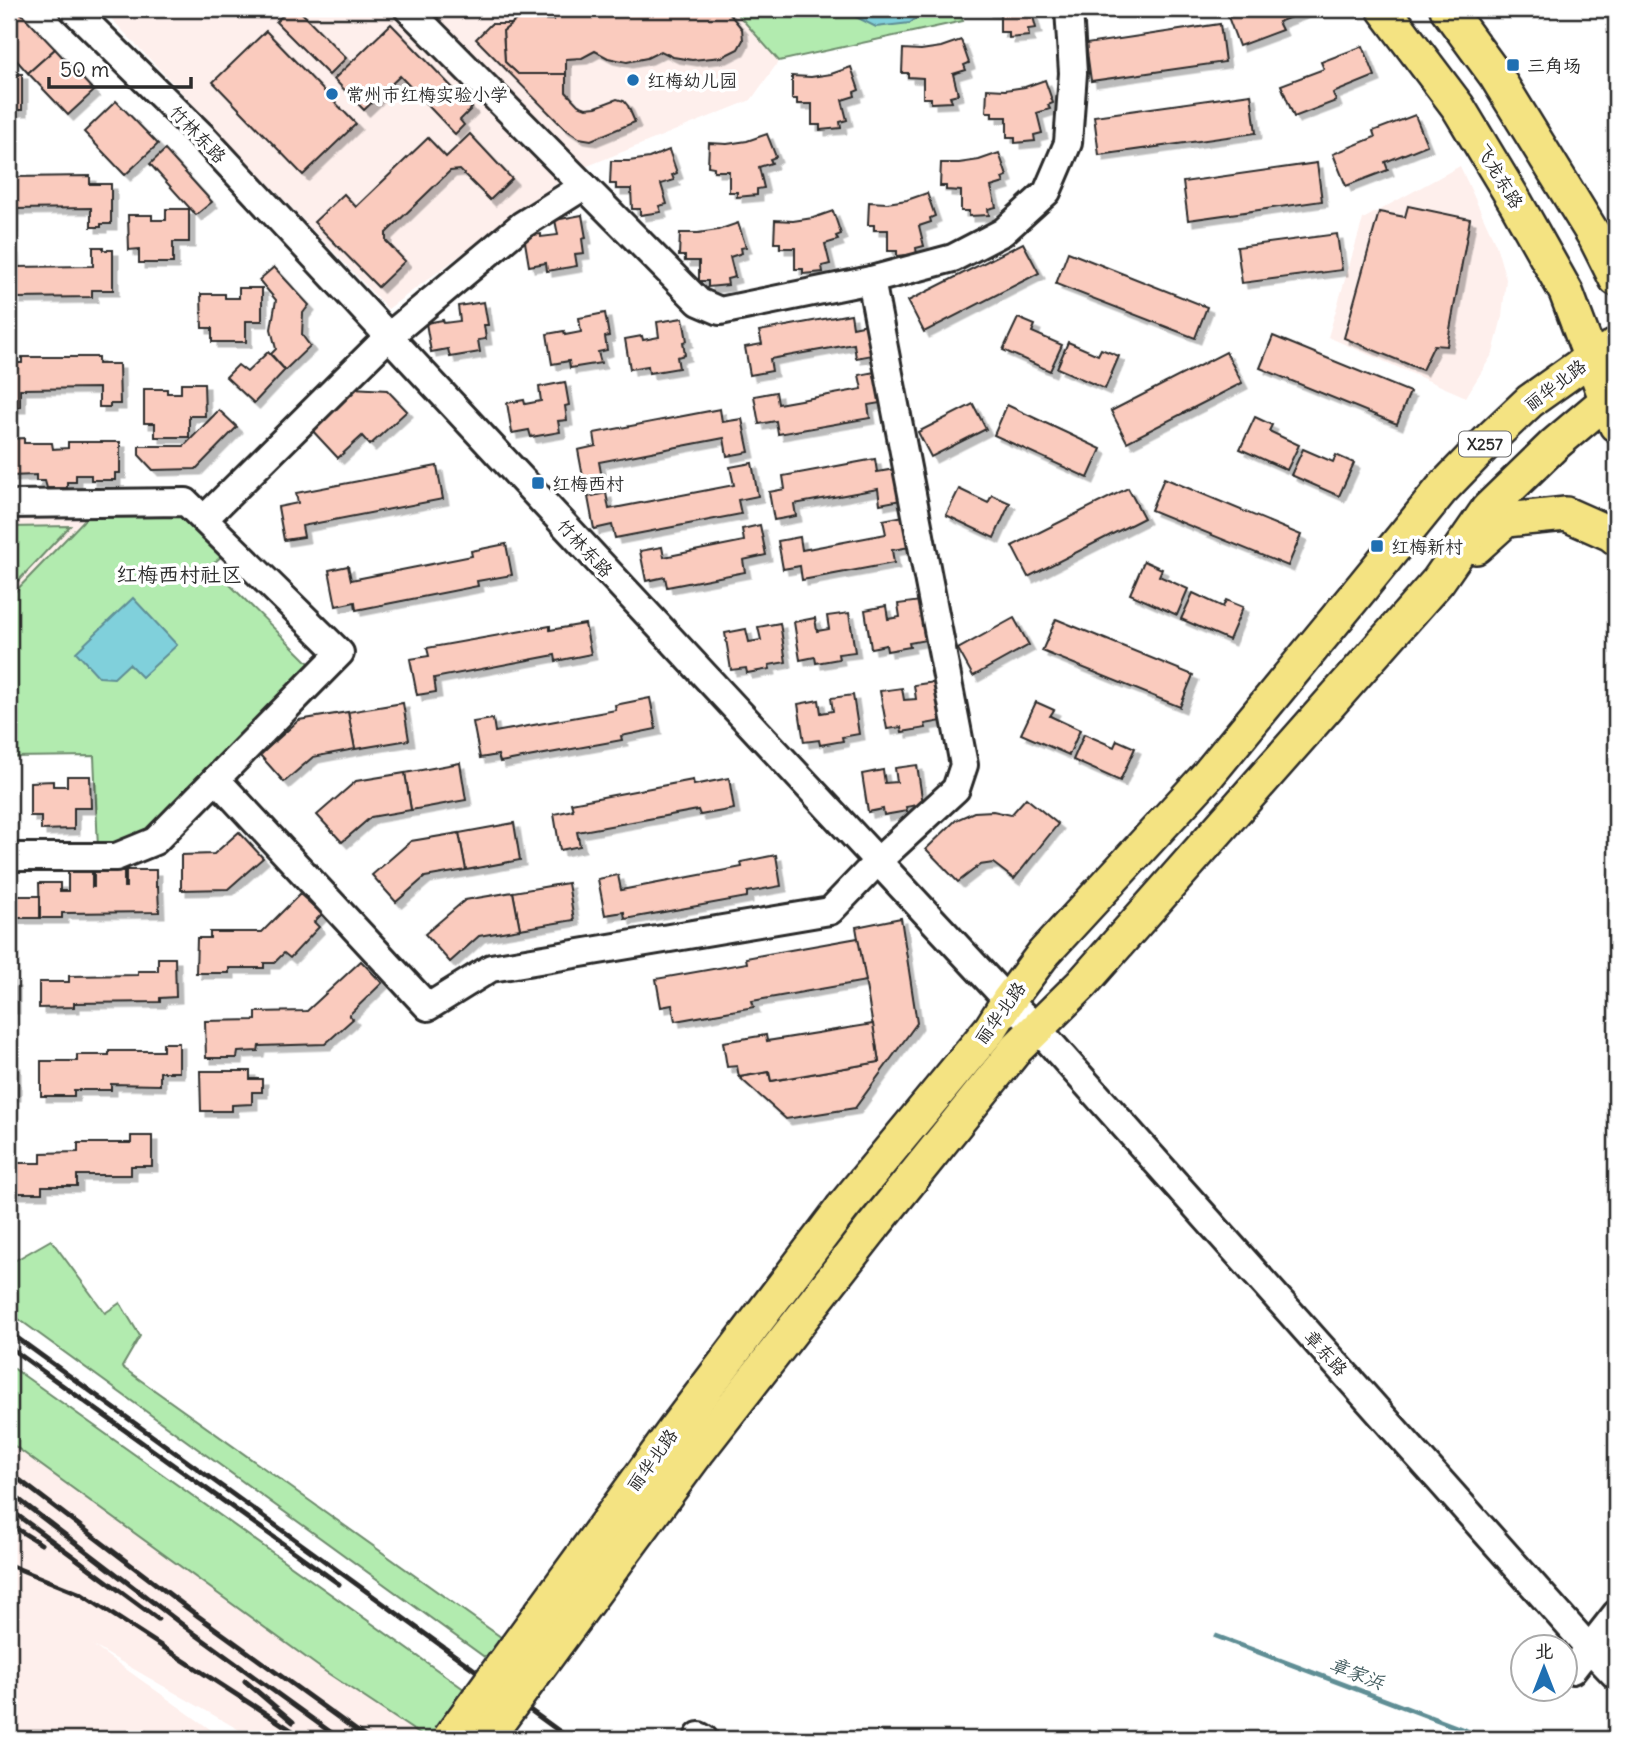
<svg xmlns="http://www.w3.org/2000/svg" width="1625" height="1748" viewBox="0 0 1625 1748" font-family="Delius,'LXGW WenKai TC',sans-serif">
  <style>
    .built { fill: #feefec }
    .green { fill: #b2ebaf; stroke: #6e8b6d; stroke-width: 2 }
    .water { fill: #80d0db; stroke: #5e8e95; stroke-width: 2 }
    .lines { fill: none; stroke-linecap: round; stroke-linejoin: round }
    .stream { stroke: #5e8e95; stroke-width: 5 }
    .building { fill: #facbbe; stroke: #2b2b2b; stroke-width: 2; filter: url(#shadow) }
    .minor-casing { stroke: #2b2b2b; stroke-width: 32 }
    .major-casing { stroke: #2b2b2b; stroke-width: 38 }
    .minor { stroke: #fff; stroke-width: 26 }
    .major { stroke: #f4e382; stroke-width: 33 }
    .rail { stroke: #2b2b2b; stroke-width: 5 }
    .major-bridge-casing { stroke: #2b2b2b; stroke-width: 38; stroke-linecap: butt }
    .major-bridge { stroke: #f4e382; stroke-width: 33 }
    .poi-dot { fill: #1f6fb2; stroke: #fff; stroke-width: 2.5 }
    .labels { text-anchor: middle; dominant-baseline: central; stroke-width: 7; stroke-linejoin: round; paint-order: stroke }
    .shield { fill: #fff; stroke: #6b6b6b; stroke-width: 2 }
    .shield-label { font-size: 16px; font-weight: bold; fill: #2b2b2b }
    .poi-label { font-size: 18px; fill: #2b2b2b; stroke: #fff; text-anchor: start }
    .street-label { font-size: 18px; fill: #2b2b2b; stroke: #fff }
    .water-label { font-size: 19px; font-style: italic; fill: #445d60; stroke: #fff }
    .quarter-label { font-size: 21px; fill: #2b2b2b; stroke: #fff }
  </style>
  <defs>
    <filter id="shadow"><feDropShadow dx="5.5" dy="5.5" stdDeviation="0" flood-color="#0004"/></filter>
  </defs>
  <rect width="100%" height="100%" fill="#fff"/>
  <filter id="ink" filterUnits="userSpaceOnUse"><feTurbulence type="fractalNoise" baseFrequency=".0143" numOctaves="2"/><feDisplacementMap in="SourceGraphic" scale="14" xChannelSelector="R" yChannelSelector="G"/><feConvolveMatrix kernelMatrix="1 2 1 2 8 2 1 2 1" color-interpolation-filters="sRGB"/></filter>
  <g filter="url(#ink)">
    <g class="built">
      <path d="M102 9H398L564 178 388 309Z"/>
      <path d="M429 9H733L779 61 751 100 585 167Z"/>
      <path d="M1460 166 1496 245 1506 279 1502 317 1493 353 1466 397 1328 337 1363 219Z"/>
      <path d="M90 514 9 598V515Z"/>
      <path d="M9 1442 326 1672 427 1739H255L92 1645 224 1739H9Z"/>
    </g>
    <g class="green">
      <path d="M733 9H959L963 21 779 61Z"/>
      <path d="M183 513 225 553 214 563 216 571 314 668 148 835 116 848H98L94 756 9 757V598L90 514Z"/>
      <path d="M70 526 18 581 9 572V527Z"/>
      <path d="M51 1240 105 1313 120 1303 140 1336 122 1367 505 1640 490 1661 9 1312V1264Z"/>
      <path d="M9 1365 468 1692 435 1739H427L326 1672 9 1442Z"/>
    </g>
    <g class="water">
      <path d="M848 9H929L910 23 876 27 852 15Z"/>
      <path d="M133 598 177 645 142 677 129 664 114 678 99 677 76 652Z"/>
    </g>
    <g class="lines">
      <path class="stream" d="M1216 1636 1488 1739"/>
    </g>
    <g class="building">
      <path d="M9 9H17L55 49 28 73 9 52Z"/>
      <path d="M289 9H298L346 58 329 75 276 22Z"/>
      <path d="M560 9 609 10 618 9H722L729 13 742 29 743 40 738 49 722 57 692 60 673 57 661 51 647 58 627 62 608 58 595 51 582 58 566 59V74H518L505 62 503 31 517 19 554 20 553 14Z"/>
      <path d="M986 9H1031L1036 28 1028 29 1029 36 1009 38V32H1000V12L986 11Z"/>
      <path d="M1240 9H1312L1278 22 1282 30 1239 46 1227 14Z"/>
      <path d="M391 24 472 108 460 120 464 125 455 134 400 76 364 110 334 79Z"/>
      <path d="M491 24H512L503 31 505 62 518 74H566V92L578 105 586 108 596 107 617 99 624 101 628 106 635 122 591 140 579 138 564 128 476 39Z"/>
      <path d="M1220 24 1225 62 1091 81 1086 44Z"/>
      <path d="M266 31 356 124 303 175 213 82Z"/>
      <path d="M961 40 969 63 964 65 966 70 953 74 958 94 950 96 952 102 931 103V98H923V78L908 77V73H902L903 49 921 50 941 47Z"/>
      <path d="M1363 46 1375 76 1333 93 1336 101 1294 117 1281 85 1324 69 1321 62Z"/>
      <path d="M55 49 94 91 68 115 28 73Z"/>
      <path d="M851 67 859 90 854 92 855 96 842 100 847 120 840 122 841 128 820 130V125H812V104H797V99H792V76L811 77 831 74Z"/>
      <rect x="9" y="74" width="13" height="36"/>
      <path d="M1045 80 1053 103 1048 105 1050 109 1037 113 1042 133 1034 135 1035 141 1015 143V137H1007V117H992V112H986L987 89 1005 90 1025 87Z"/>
      <path d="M1251 94 1256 133 1099 155 1094 116Z"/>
      <path d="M116 101 158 144 125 175 84 132Z"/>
      <path d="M1415 115 1427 145 1385 162 1388 170 1346 186 1333 154 1375 137 1373 131Z"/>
      <path d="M470 134 512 179 490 200 460 170 450 171 386 233V241L405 261 378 287 314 222 344 194 356 207 428 138 446 157Z"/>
      <path d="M767 134 776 157 770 159 772 163 759 167 764 188 757 189V195L737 197V192H729V171H714V167L708 166 709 143 727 144 747 141Z"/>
      <path d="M165 150 212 202 196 215 150 164Z"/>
      <path d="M669 150 677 173 672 175 674 180 661 184 667 204 659 206 661 212 640 215V209H632L631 189H616V184H610L611 161H629L649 158Z"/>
      <path d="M999 153 1007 176 1002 178 1004 183 991 187 996 207 988 209 989 215 969 216V211H961V191L946 190V186H940L941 163H959L979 160Z"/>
      <path d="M1317 163 1322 201 1188 220 1183 182Z"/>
      <path d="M90 176V184H111V224H101V227H91V208L12 209V227H9V183H14L13 177Z"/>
      <path d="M927 193 935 216 930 218 931 222 919 226 924 246 916 248 917 254 897 256V251H888V230H874V225H868L869 202 887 203 907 200Z"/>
      <path d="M1408 206 1470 219 1447 346 1434 345 1422 370 1344 338 1379 212 1405 217Z"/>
      <path d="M166 209H189V242H173V263H139V249L129 250 128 215H152V220H166Z"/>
      <path d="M833 211 841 234 836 236 838 240 825 244 830 264 822 266 823 272 803 274V269H795V248H780V243H774L775 220 793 221 813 218Z"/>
      <path d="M582 215 586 238 582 239 584 253 575 254 577 266 547 271 546 263 529 266 524 236 541 234V237L558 235 555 220Z"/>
      <path d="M738 223 746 247 741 248 742 253 730 257 735 277 727 279 728 285 708 287V281H699V261H685V256H679L680 233H698L718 230Z"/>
      <path d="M1337 234 1342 270 1242 283 1237 247Z"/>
      <path d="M1023 243 1039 273 924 332 908 301Z"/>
      <path d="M93 247H103V250H113V290H92V297L16 298V292H9V249H13L14 267 93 266Z"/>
      <path d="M1068 252 1207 307 1195 338 1056 284Z"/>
      <path d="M274 267 309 305 303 313 302 335 310 346 285 370 271 354 276 349 271 329 276 300 259 280Z"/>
      <path d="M239 288H262V321H246V342H212V328H202L201 294H225V298H239Z"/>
      <path d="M484 302 488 325H484L486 339 478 340 480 352 450 357 448 349 431 352 426 323 443 320 444 323 460 321 458 306Z"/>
      <path d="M605 313 609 336 605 337 607 350 598 352 601 363 570 368 569 361 552 364 547 334 564 331 565 335 581 332 579 318Z"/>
      <path d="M851 314 853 327 872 323 877 354 856 358 854 344 770 359 772 371 750 375 745 347 762 344 759 331Z"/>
      <path d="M683 318 687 341 683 342 685 355 677 357 679 368 649 373 648 366 630 369 625 339 642 336 643 340 659 337 657 322Z"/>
      <path d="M1018 318 1035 325 1032 332 1062 345 1050 371 1003 350Z"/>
      <path d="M1273 336 1410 392 1397 424 1260 368Z"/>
      <path d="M1068 342 1098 355 1101 349 1119 356 1105 389 1057 368Z"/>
      <path d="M268 352 285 370 254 403 226 377 238 365 247 372Z"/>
      <path d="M1226 352 1242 383 1127 442 1111 411Z"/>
      <path d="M22 357H98V364H119L120 404H110V407H99V388L20 389V407H9V363H22Z"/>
      <path d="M880 371 886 402 868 405 870 418 778 434 776 421 759 424 754 396 776 392 778 404 862 389 859 375Z"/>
      <path d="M565 382 569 405 565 406 567 420 558 421 560 432 531 437 529 430 512 433 507 403 524 400 525 404 541 401 539 387Z"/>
      <path d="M181 383H204L205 416H189V437H155V423H144V389H167V393H181Z"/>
      <path d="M352 388 387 390 407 411 370 445 362 436 338 458 310 428Z"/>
      <path d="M973 404 986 429 931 457 918 432Z"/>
      <path d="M1007 405 1101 449 1088 478 994 435Z"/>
      <path d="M720 409 722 422 742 419 749 452 727 456 724 438 599 462 602 478 584 482 578 450 596 446 594 433Z"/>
      <path d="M219 410 237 427 196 469 153 470 139 455V446H184Z"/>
      <path d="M1255 417 1272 425 1269 431 1299 445 1287 470 1240 449Z"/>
      <path d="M24 438V443H52L53 449 68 448V442H120V473H115V480H91V475H76V482H67V488H47L45 481H36V475L9 476V439Z"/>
      <path d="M1303 449 1333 462 1336 455 1354 463 1339 496 1291 475Z"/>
      <path d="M875 459 877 472 895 469 901 500 880 504 878 489 794 504 796 516 774 520 769 492 785 489 783 476Z"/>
      <path d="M752 463 758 496 738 500 741 514 615 538 612 525 594 529 588 497 606 493 609 509 734 485 730 467Z"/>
      <path d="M437 466 443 499 302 526 304 537 284 540 278 507 298 503 296 493Z"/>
      <path d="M1164 478 1301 535 1288 566 1151 510Z"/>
      <path d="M1128 488 1144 518 1028 577 1012 546Z"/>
      <path d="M959 489 988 503 992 495 1010 503 994 538 946 515Z"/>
      <path d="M904 516 910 547 892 550 894 563 802 580 800 566 783 569 778 541 800 537 802 550 886 534 883 520Z"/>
      <path d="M760 525 766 555 743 560 745 572 667 587 665 577 646 581 640 551 662 547 664 557 744 541 742 529Z"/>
      <path d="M506 544 512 575 477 581 478 586 356 610 355 602 336 606 329 570 348 566 351 580 472 556 471 551Z"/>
      <path d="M1144 561 1162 569 1159 576 1188 589 1177 615 1130 594Z"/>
      <path d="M1193 593 1223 607 1226 600 1243 607 1229 640 1181 619Z"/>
      <path d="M920 601 926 640 909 643 910 647 887 651 886 645 871 648 865 610 886 606 888 619 900 617 898 604Z"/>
      <path d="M849 613 855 652 838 654 839 659 816 663 815 657 800 660 794 622 815 618 817 631 829 629 827 616Z"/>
      <path d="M1014 618 1029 645 973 676 958 649Z"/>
      <path d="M1056 619 1193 675 1180 707 1042 651Z"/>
      <path d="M780 623 786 662 769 665 770 669 747 673 746 668 731 670 725 633 746 629 749 642 761 640 758 627Z"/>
      <path d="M585 624 591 654 556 661 555 655 434 678 436 692 417 695 410 659 429 656 427 648 550 626V630Z"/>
      <path d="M935 682 942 721 925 724 926 728 902 732 901 727 887 729 880 691 902 688 904 700 916 699 914 685Z"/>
      <path d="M853 695 859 734 842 737 843 741 820 745 819 740 804 742 798 704 819 700 821 713 833 711 831 698Z"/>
      <path d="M650 698 656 729 621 736 622 740 500 762 498 755 480 758 473 722 493 719 495 732 616 710 615 705Z"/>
      <path d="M1036 702 1054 710 1050 716 1080 730 1069 755 1021 734Z"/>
      <path d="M403 703 409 740 355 749 348 712Z"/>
      <path d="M348 712 355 749 313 757 284 782 260 755 299 720Z"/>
      <path d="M1084 734 1114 747 1117 740 1135 748 1120 781 1073 760Z"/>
      <path d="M460 763 466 800 411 810 405 773Z"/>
      <path d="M917 765 923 804 906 807 907 811 884 815 883 809 868 812 862 774 883 770 885 783 897 782 895 768Z"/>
      <path d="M405 773 411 810 371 817 342 842 317 815 356 781Z"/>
      <path d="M67 776H90L91 808H74V829L41 830V816H30V782L53 781V786H67Z"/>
      <path d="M729 778 734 809 700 815 698 810 577 832 580 846 560 850 554 814 573 810 571 803 693 780 694 785Z"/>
      <path d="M1026 798 1058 824 1014 879 993 863 980 865 958 882 926 849 956 820 974 812 993 811 1011 815Z"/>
      <path d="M514 823 520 860 466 870 459 833Z"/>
      <path d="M239 832 263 858 228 889 181 890V855L214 854Z"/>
      <path d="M459 833 466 870 425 877 396 902 372 875 411 841Z"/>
      <path d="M776 855 781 886 747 892V897L625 919 624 912 605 915 598 879 618 875 621 890 742 867 741 862Z"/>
      <path d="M126 870H156V887H158L159 912 62 913V918H40L39 883H60V891H68V872H92V887H94V871H124V887H126Z"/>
      <path d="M568 883 574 920 520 929 513 892Z"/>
      <path d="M513 892 520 929 479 936 450 962 425 934 465 900Z"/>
      <path d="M300 894 322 914 314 922 319 927 290 958 284 953 274 963H264V968H229V973H196L197 938H210V932H262Z"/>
      <rect x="9" y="896" width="31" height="22"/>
      <path d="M901 918 917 1023 855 1108 786 1119 739 1077 769 1072 771 1081 879 1062 856 927Z"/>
      <path d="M858 938 866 981 752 1001 754 1007 675 1021 672 1005 661 1007 656 979 747 963 746 958Z"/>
      <path d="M158 958H175L176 997 160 998V1002L74 1003V1007L39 1008V982H69V976L138 975V971H158Z"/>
      <path d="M361 961 382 983 349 1015 353 1019 325 1044 259 1046 258 1051 238 1052 237 1058H206L205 1021 256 1020V1012L307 1011Z"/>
      <rect x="9" y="982" width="5" height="26"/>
      <path d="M873 1024 879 1062 771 1081 769 1072 739 1077 737 1066 727 1067 723 1042 766 1035 767 1041Z"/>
      <path d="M163 1043H179V1072H160V1085L111 1084V1090H74V1096H41V1061H77V1055H109V1051H163Z"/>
      <rect x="9" y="1063" width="6" height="32"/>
      <path d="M200 1071H250V1079H262V1092H252V1104L232 1105V1111H201Z"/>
      <path d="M131 1136H152V1166H131V1175H77V1186H42V1193H9V1150H11V1163H41V1153L78 1152V1143H131Z"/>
    </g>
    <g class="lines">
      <g class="minor-casing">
        <g id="minor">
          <path d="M73 9 204 138 1008 1001 1037 1028 1589 1648 1616 1676"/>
          <path d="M408 9 699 302 720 311 871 280 953 258 1003 232 1047 192 1068 143 1073 73 1069 9"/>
          <path d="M9 504 186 502 340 653 155 841 116 857H9"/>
          <path d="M204 519 388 337 522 225 584 186"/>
          <path d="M216 779 428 1007 491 968 830 911 878 861 956 789 964 765 871 280"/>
          <path d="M1572 1670 1616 1614"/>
          <path d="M699 1736 704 1739"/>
        </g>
      </g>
      <g class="major-casing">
        <g id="major">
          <path d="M1384 9 1458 107 1516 203 1566 292 1616 425"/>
          <path d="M1447 9 1496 76 1595 237 1616 279"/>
          <path d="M1476 547 1506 520 1566 514 1611 534 1616 538"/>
          <path d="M843 1207 991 1028 1008 1001 1044 953 1207 776 1364 585 1441 490 1493 436 1530 401 1592 357 1616 346"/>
          <path d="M872 1228 1017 1048 1082 984 1438 581 1488 509 1555 444 1607 400 1616 394"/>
        </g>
      </g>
      <use href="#minor" class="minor"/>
      <use href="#major" class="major"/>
      <g class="rail">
        <path d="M9 1332 570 1739"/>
        <path d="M9 1347 339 1584"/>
        <path d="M9 1472 198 1616 368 1739"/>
        <path d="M9 1492 188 1629 340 1739"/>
        <path d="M9 1509 158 1619"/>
        <path d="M9 1524 41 1544"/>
        <path d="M9 1565 81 1594 305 1739"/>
        <path d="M245 1681 293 1722"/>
      </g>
      <g class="major-bridge-casing">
        <g id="major-bridge">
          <path d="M449 1739 675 1429 843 1207"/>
          <path d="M486 1739 699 1450 872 1228"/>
        </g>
      </g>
      <use href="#major-bridge" class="major-bridge"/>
    </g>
  </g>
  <g class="poi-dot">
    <rect x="1506" y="58" width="14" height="14" rx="3.5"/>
    <circle cx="633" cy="80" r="7"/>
    <circle cx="332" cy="94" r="7"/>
    <rect x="531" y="476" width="14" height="14" rx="3.5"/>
    <rect x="1370" y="539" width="14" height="14" rx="3.5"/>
  </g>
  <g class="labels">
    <rect class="shield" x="1459" y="431.5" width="52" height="25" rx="5"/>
    <g class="shield-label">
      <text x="1485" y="444">X257</text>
    </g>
    <g class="poi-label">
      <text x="1527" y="65">三角场</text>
      <text x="647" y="80">红梅幼儿园</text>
      <text x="346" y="94">常州市红梅实验小学</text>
      <text x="552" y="483">红梅西村</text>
      <text x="1391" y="546">红梅新村</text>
    </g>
    <g class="street-label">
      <text transform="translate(198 134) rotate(46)">竹林东路</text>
      <text transform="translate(1500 176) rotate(59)">飞龙东路</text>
      <text transform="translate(1555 385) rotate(-37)">丽华北路</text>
      <text transform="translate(585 548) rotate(47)">竹林东路</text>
      <text transform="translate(1000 1013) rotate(-54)">丽华北路</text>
      <text transform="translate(1326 1353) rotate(48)">章东路</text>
      <text transform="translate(652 1460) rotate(-54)">丽华北路</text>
    </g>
    <g class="water-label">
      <text transform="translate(1357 1673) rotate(21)">章家浜</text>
    </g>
    <g class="quarter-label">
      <text x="179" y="574">红梅西村社区</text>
    </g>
  </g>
  <rect width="1625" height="1748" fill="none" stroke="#fff" stroke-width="35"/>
  <rect x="18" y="18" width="1590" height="1713" fill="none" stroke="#2b2b2b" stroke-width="2.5" filter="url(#ink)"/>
  <g transform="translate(1544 1668)"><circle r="33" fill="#ffffff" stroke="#aaaaaa" stroke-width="2"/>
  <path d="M0-5L12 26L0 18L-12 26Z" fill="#1f6fb2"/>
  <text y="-10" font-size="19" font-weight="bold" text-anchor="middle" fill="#2b2b2b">北</text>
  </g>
  <path d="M49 77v10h142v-10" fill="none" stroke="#2b2b2b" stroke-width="3.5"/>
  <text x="60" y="77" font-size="21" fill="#2b2b2b" stroke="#ffffff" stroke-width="5" paint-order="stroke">50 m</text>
</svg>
